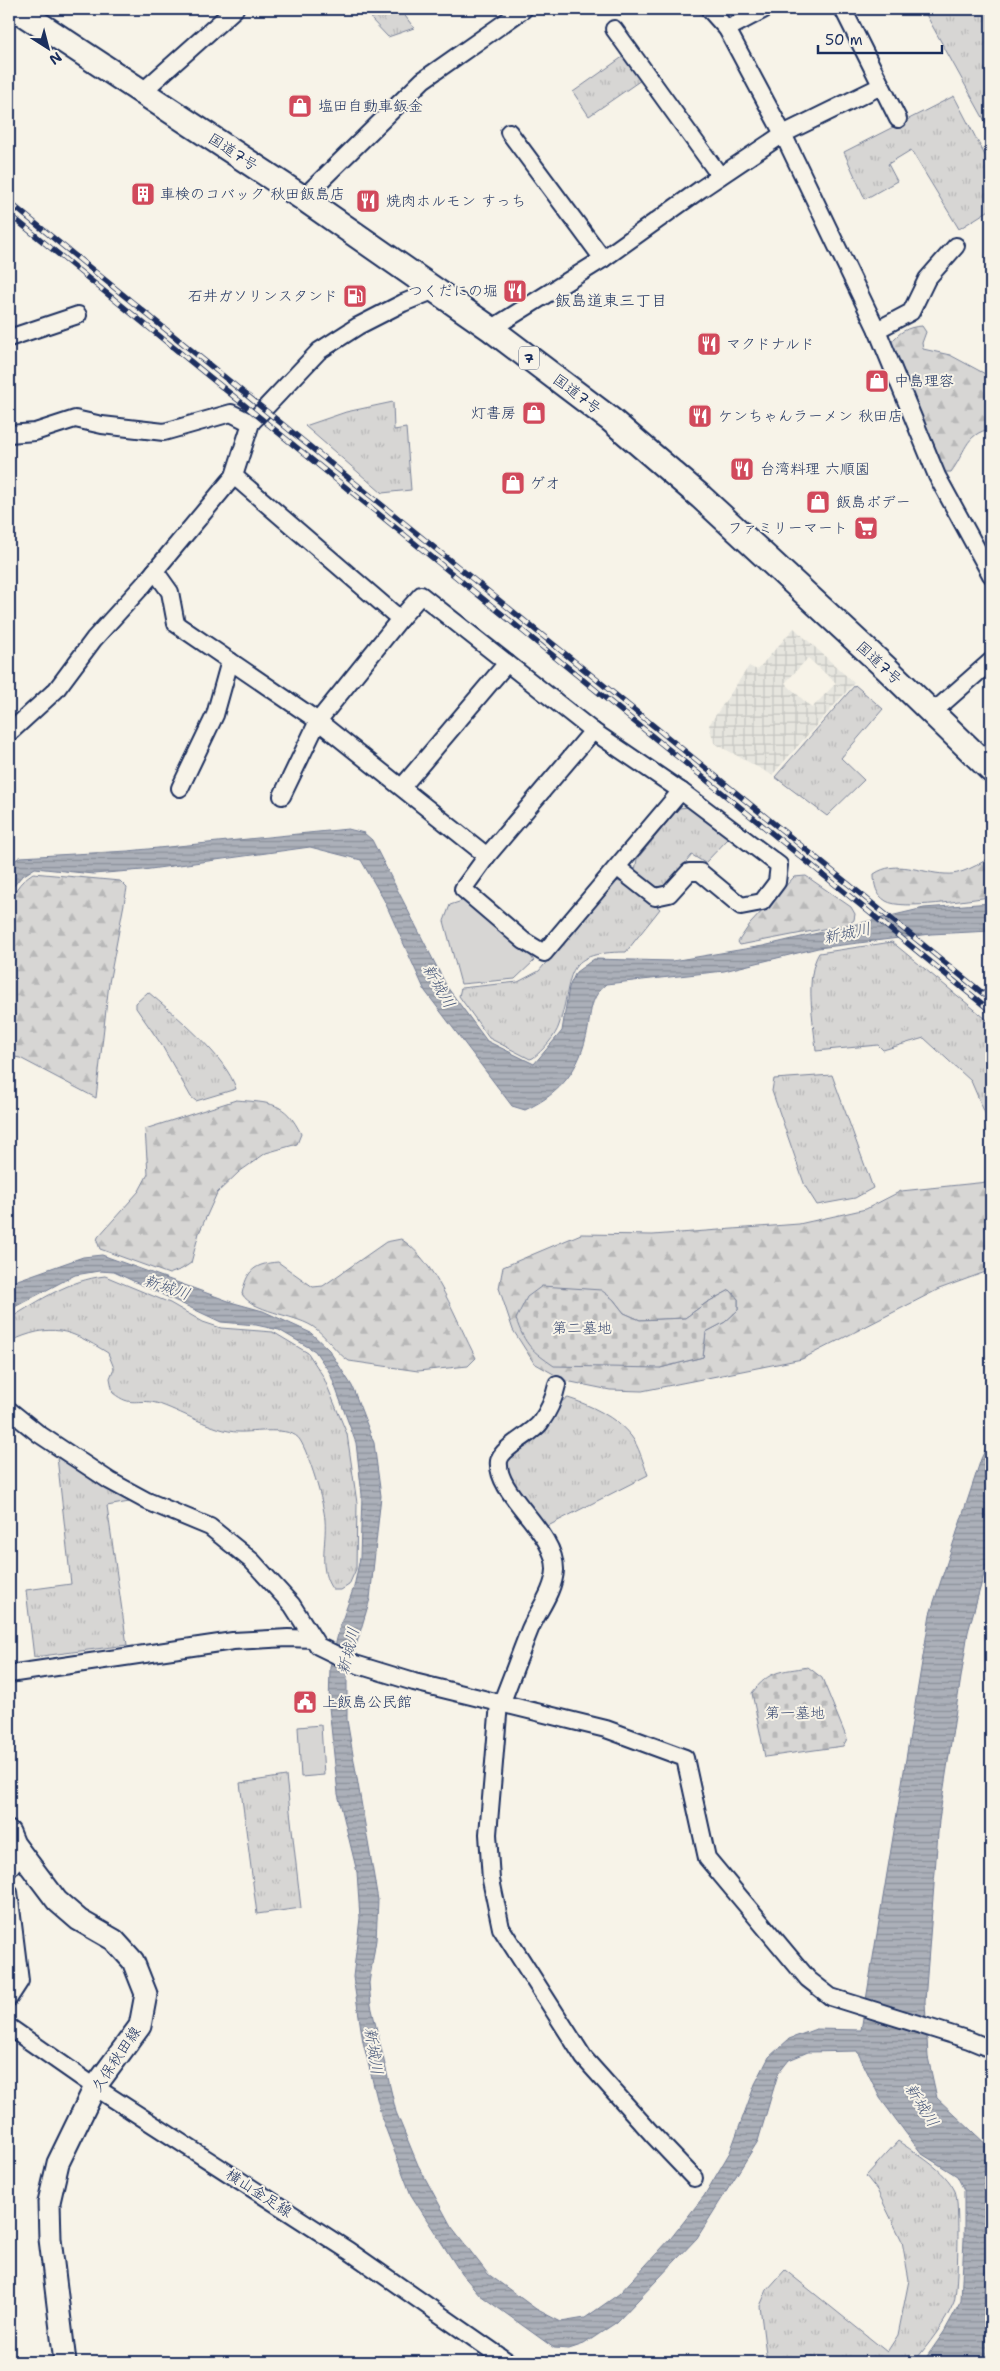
<svg xmlns="http://www.w3.org/2000/svg" width="1000" height="2371" viewBox="0 0 1000 2371" font-family="'Shantell Sans','Klee One',sans-serif">
  <style>
    .industrial { fill: url(#industrial-grid); fill-rule: evenodd }
    .grass { fill: url(#grass-tufts); stroke: #798299 }
    .forest { fill: url(#forest-firs); stroke: #798299; fill-rule: evenodd }
    .cemetery { fill: url(#cemetery-stones); stroke: #798299 }
    .park { fill: #d7d6d4; stroke: #798299 }
    .water { fill: url(#water-rules); stroke: #727c95 }
    .lines { fill: none; stroke-linecap: round; stroke-linejoin: round }
    .minor-casing { stroke: #1b2f5e; stroke-width: 20 }
    .major-casing { stroke: #1b2f5e; stroke-width: 25 }
    .highway-casing { stroke: #1b2f5e; stroke-width: 28 }
    .minor { stroke: #f7f3e8; stroke-width: 16 }
    .major { stroke: #f7f3e8; stroke-width: 21 }
    .highway { stroke: #f7f3e8; stroke-width: 24 }
    .rail-casing { stroke: #1b2f5e; stroke-width: 5.5 }
    .rail { stroke: #f7f3e8; stroke-width: 4; stroke-dasharray: 11; stroke-linecap: butt }
    .labels { text-anchor: middle; dominant-baseline: central; stroke-width: 4; stroke-linejoin: round; paint-order: stroke }
    .shield { fill: #f7f3e8; stroke: #5d6a87; stroke-width: 1 }
    .shield-label { font-size: 14px; font-weight: bold; fill: #1b2f5e }
    .poi-label { font-size: 15px; fill: #1b2f5e; stroke: #f7f3e8; text-anchor: start }
    .street-label { font-size: 15px; fill: #1b2f5e; stroke: #f7f3e8 }
    .park-label { font-size: 15px; fill: #415076; stroke: #f7f3e8 }
    .neighbourhood-label { font-size: 16px; fill: #1b2f5e; stroke: #f7f3e8 }
    .water-label { font-size: 16px; font-style: italic; fill: #465679; stroke: #f7f3e8 }
  </style>
  <defs>
    <pattern id="industrial-grid" width="8" height="8" patternUnits="userSpaceOnUse" patternTransform="scale(1.25)"><rect width="8" height="8" fill="#e6e5de"/><path d="M0 4h8M4 0v8" fill="none" stroke="#c5c5c1"/></pattern>
    <pattern id="grass-tufts" width="24" height="20" patternUnits="userSpaceOnUse" patternTransform="scale(1.25)"><rect width="24" height="20" fill="#d7d6d4"/><path d="M3 7l-1-3M5 7V3M7 7l1-3M15 17l-1-3M17 17v-4M19 17l1-3" fill="none" stroke="#b8b8b8"/></pattern>
    <pattern id="forest-firs" width="22" height="20" patternUnits="userSpaceOnUse" patternTransform="scale(1.25)"><rect width="22" height="20" fill="#d7d6d4"/><path d="M5 1l3.5 6h-7zM16 11l3.5 6h-7z" fill="#b8b8b8"/></pattern>
    <pattern id="cemetery-stones" width="16" height="16" patternUnits="userSpaceOnUse" patternTransform="scale(1.25)"><rect width="16" height="16" fill="#d7d6d4"/><path d="M2 7V4a2 2 0 0 1 4 0v3zM10 15v-3a2 2 0 0 1 4 0v3z" fill="#b8b8b8"/></pattern>
    <pattern id="water-rules" width="6" height="5" patternUnits="userSpaceOnUse" patternTransform="scale(1.25)"><rect width="6" height="5" fill="#acb0b9"/><path d="M0 2.5h6" fill="none" stroke="#8b909a"/></pattern>
  </defs>
  <rect width="100%" height="100%" fill="#f7f3e8"/>
  <filter id="ink" filterUnits="userSpaceOnUse"><feTurbulence type="fractalNoise" baseFrequency=".02" numOctaves="2"/><feDisplacementMap in="SourceGraphic" scale="10" xChannelSelector="R" yChannelSelector="G"/><feConvolveMatrix kernelMatrix="1 2 1 2 8 2 1 2 1" color-interpolation-filters="sRGB"/></filter>
  <g filter="url(#ink)">
    <path class="industrial" d="M794 628 854 683 772 775 714 743 709 725 749 666 757 670ZM808 658 836 683 812 708 785 683Z"/>
    <g class="grass">
      <path d="M385 9H400L414 28 388 37 371 19Z"/>
      <path d="M923 9H991V132Z"/>
      <path d="M624 56 641 80 589 116 573 92Z"/>
      <path d="M954 96 991 167V209L959 229 911 150 888 164 897 181 865 199 844 152Z"/>
      <path d="M393 402 394 430 406 428 411 490 382 493 305 426 346 412Z"/>
      <path d="M855 685 883 709 841 758 864 780 827 816 775 777Z"/>
      <path d="M689 807 729 838 705 863 692 855 666 886 654 887 635 871 637 859 679 808Z"/>
      <path d="M614 881 628 883 660 909 626 952C559 952 575 977 559 1025 556 1036 542 1051 533 1058L530 1059 489 1038 459 996 461 988 518 982 539 971Z"/>
      <path d="M892 942 991 1023V1127L971 1081 924 1038 883 1050 878 1045 816 1051C814 1022 804 978 819 953Z"/>
      <path d="M148 992C174 1014 227 1057 236 1089L196 1101 191 1097 161 1044 136 1008V1003Z"/>
      <path d="M832 1075 873 1188 855 1198 817 1205 805 1186 772 1091 774 1079Z"/>
      <path d="M105 1276 170 1303 203 1322 221 1328 273 1332 308 1353 323 1376 347 1434 357 1503 356 1569 349 1585 341 1590H333C317 1569 327 1543 325 1520 324 1503 309 1454 300 1440 291 1425 253 1433 238 1432 215 1432 179 1410 156 1403 136 1398 132 1408 113 1393L110 1378 114 1368 108 1353C69 1329 52 1322 9 1342V1319C40 1300 69 1280 105 1276Z"/>
      <path d="M568 1398C590 1405 616 1417 631 1436 639 1446 643 1463 648 1475L542 1529 505 1476 503 1459 560 1402Z"/>
      <path d="M57 1457 129 1502 107 1506 127 1645 34 1657 26 1590 71 1584Z"/>
      <path d="M286 1776 301 1908 257 1914 240 1783Z"/>
      <path d="M898 2141C917 2154 945 2170 955 2191 960 2201 958 2290 954 2302 945 2324 929 2343 914 2362H767L760 2306 767 2290 785 2270 887 2352 898 2335 909 2280 902 2241 877 2190 866 2176Z"/>
    </g>
    <g class="forest">
      <path d="M922 326 926 332 922 343 923 349 950 355 991 377V429C965 433 965 454 951 472H946L937 466 890 344C899 332 907 327 922 326Z"/>
      <path d="M991 857V897C970 899 902 911 886 901 876 895 874 885 874 874 896 859 921 873 945 874 960 876 979 864 991 857Z"/>
      <path d="M33 873 120 881 127 888 109 983 96 1098 20 1058 9 1056V911C11 894 19 882 33 873Z"/>
      <path d="M806 876 851 907 855 914 854 920 849 924 740 945 738 942 750 924 794 877Z"/>
      <path d="M236 1100C270 1103 285 1101 301 1134L297 1144 266 1153 239 1172 217 1193 199 1233 191 1263 182 1269 169 1274 100 1249 97 1241 98 1237 139 1191 148 1174 145 1129Z"/>
      <path d="M987 1182H991V1270L939 1289 802 1359 642 1391 610 1390 566 1381 534 1363 513 1330 499 1288 503 1267 581 1234 653 1235 799 1224 866 1209 901 1191ZM730 1290 738 1299V1310L725 1322 706 1332 703 1357 660 1368 613 1299 624 1313 640 1320 685 1318 706 1303Z"/>
      <path d="M401 1239C437 1262 456 1321 476 1358L468 1366 418 1371 349 1361C335 1352 326 1335 312 1326 292 1314 253 1312 242 1294 247 1270 254 1264 278 1262L313 1287 323 1286 386 1242Z"/>
    </g>
    <g class="cemetery">
      <path d="M542 1286 601 1290 613 1299 624 1313 640 1320 685 1318 706 1303 730 1290 738 1299V1310L725 1322 706 1332 703 1357 660 1368 554 1366C532 1351 525 1345 516 1319L527 1297Z"/>
      <path d="M808 1667 822 1678 847 1739 843 1746 765 1757 752 1693C770 1669 781 1672 808 1667Z"/>
    </g>
    <g class="park">
      <path d="M468 899 529 953 534 961 515 979 461 984 444 921 450 905Z"/>
      <path d="M321 1725 324 1775 301 1777 298 1727Z"/>
    </g>
    <g class="water">
      <path d="M348 829 364 833 372 840 447 987 487 1041 534 1064 562 1031 569 987 576 972 594 959 672 961 763 946 924 908 991 903V931L931 934 818 948 724 971 606 984C591 997 591 1010 588 1029 580 1069 562 1093 525 1110L512 1106 425 991 384 900 361 860 310 847 143 870 93 874 35 868 21 877 13 887 9 900V864L20 857 128 851Z"/>
      <path d="M102 1255 234 1303 263 1311 311 1333 329 1350 352 1386 374 1443 381 1496 370 1599 347 1676V1720L378 1900 376 1940 369 1983 371 2005 396 2112 418 2165 451 2226 488 2274 536 2309 561 2322 585 2318 619 2294 671 2238 704 2196 730 2152 755 2084 769 2057 789 2039 816 2029 861 2030 930 1614 981 1459 991 1437V1549L968 1632 939 1820 925 2001 928 2057 937 2098 991 2149V2362H923L944 2332 961 2301 964 2239V2190L957 2176 922 2154 905 2132 880 2098 857 2051 808 2052 789 2060 778 2074 758 2141 697 2238 617 2322 584 2344 569 2349 554 2348 480 2295 461 2273 411 2195 382 2119 363 2042 353 1977 360 1918 357 1872 338 1794 329 1707 330 1667 340 1626 354 1587 360 1558 362 1495 356 1443 330 1373 315 1351 279 1330 256 1325 221 1322 114 1272 99 1271 75 1275 9 1310V1283L83 1257Z"/>
    </g>
    <g class="lines">
      <g class="minor-casing">
        <g id="minor">
          <path d="M709 9 727 29 783 134 877 330 937 476 991 575"/>
          <path d="M843 9 898 119"/>
          <path d="M614 29 720 176"/>
          <path d="M727 29 765 9"/>
          <path d="M142 92 235 9"/>
          <path d="M509 132 603 259"/>
          <path d="M303 198 423 80 524 9"/>
          <path d="M491 329 603 259 701 189 783 134 881 86"/>
          <path d="M877 330 911 312 927 279 956 246"/>
          <path d="M9 338 78 315"/>
          <path d="M9 434 35 432 75 419 102 425 164 432 231 413 251 423"/>
          <path d="M234 476 400 619 318 721 282 796"/>
          <path d="M155 571 170 592 176 624 318 721 487 856"/>
          <path d="M400 619 421 595 593 731 681 791 779 865 777 882 762 902 741 906 700 872H689L669 894 655 897 618 868"/>
          <path d="M932 713 991 661"/>
          <path d="M593 731 487 856 463 889 524 941 544 953 681 791"/>
          <path d="M9 733 56 690 94 639 144 584 234 476 251 423 319 351 358 326 403 303 435 290"/>
          <path d="M402 787 507 663"/>
          <path d="M180 788 215 715 230 661"/>
          <path d="M9 1410 39 1434 110 1481 147 1501 210 1527 252 1561 292 1605 318 1646 355 1664 414 1682 606 1729 685 1758 707 1858 808 1979 831 1997 969 2040 991 2049"/>
          <path d="M9 1674 233 1641 288 1638 313 1639"/>
          <path d="M499 1703 488 1834 491 1880 501 1928 584 2058 653 2135 694 2178"/>
          <path d="M501 1704C511 1679 520 1654 530 1629 538 1611 554 1591 555 1570 556 1531 495 1494 499 1461 501 1448 532 1434 540 1423 549 1411 554 1399 557 1385"/>
          <path d="M9 1869 21 1853"/>
          <path d="M9 1892 20 1981 9 1998"/>
          <path d="M9 2027 95 2087 349 2251 508 2362"/>
        </g>
      </g>
      <g class="major-casing">
        <path id="major" d="M9 1832 14 1844 57 1901 79 1920 114 1940 133 1961 146 1994 140 2026 95 2087 58 2163 49 2202 50 2239 65 2362"/>
      </g>
      <g class="highway-casing">
        <path id="highway" d="M16 9 303 198 491 329 610 419 701 497 886 668 991 770"/>
      </g>
      <use href="#minor" class="minor"/>
      <use href="#major" class="major"/>
      <use href="#highway" class="highway"/>
      <g class="rail-casing">
        <g id="rail">
          <path d="M9 202 991 1000"/>
          <path d="M9 214 991 1011"/>
        </g>
      </g>
      <use href="#rail" class="rail"/>
    </g>
  </g>
  <defs>
    <g id="shop-square" transform="scale(1.25)"><rect x="-9" y="-9" width="18" height="18" rx="4" fill="#d1495b" stroke="#f7f3e8"/><path d="M-5-2.5h2.3a2.7 3.5 0 0 1 5.4 0H5L5.5 6h-11ZM-1.5-2.5h3a1.5 2.3 0 0 0-3 0Z" fill="#fff"/></g>
    <g id="building-square" transform="scale(1.25)"><rect x="-9" y="-9" width="18" height="18" rx="4" fill="#d1495b" stroke="#f7f3e8"/><path d="M-4-6H4V6H1V3H-1V6H-4ZM-2.5-4.3h1.7v1.8h-1.7ZM.8-4.3h1.7v1.8H.8ZM-2.5-1h1.7V.8h-1.7ZM.8-1h1.7V.8H.8Z" fill="#fff"/></g>
    <g id="restaurant-square" transform="scale(1.25)"><rect x="-9" y="-9" width="18" height="18" rx="4" fill="#d1495b" stroke="#f7f3e8"/><path d="M-5-6h1v4h1v-4h1v4h1v-4h1v5L-1.5 .5V6h-2V.5L-5-1ZM5-6V6H3V1.5H1.5Q1.5-4 5-6Z" fill="#fff"/></g>
    <g id="fuel-square" transform="scale(1.25)"><rect x="-9" y="-9" width="18" height="18" rx="4" fill="#d1495b" stroke="#f7f3e8"/><path d="M-5.5-6h7V0h2V4h1.3V-2.5L3-4.5l.8-.8L6-3V5H2.5V1h-1V6h-7ZM-4.2-4.7v3.2H.2V-4.7Z" fill="#fff"/></g>
    <g id="supermarket-square" transform="scale(1.25)"><rect x="-9" y="-9" width="18" height="18" rx="4" fill="#d1495b" stroke="#f7f3e8"/><path d="M-6-5.5h2.5l.6 2H6L4.5 2H-2.5L-4.4-4H-6ZM-1.5 3.2a1.3 1.3 0 1 0 .1 0ZM3 3.2a1.3 1.3 0 1 0 .1 0Z" fill="#fff"/></g>
    <g id="civic-square" transform="scale(1.25)"><rect x="-9" y="-9" width="18" height="18" rx="4" fill="#d1495b" stroke="#f7f3e8"/><path d="M-.6-6.5H3V-4.5H.6V-3L4-1V1h2V6H-6V1h2V-1L-.6-3ZM-1.2 2.5V6h2.4V2.5Z" fill="#fff"/></g>
  </defs>
  <g fill-rule="evenodd">
    <use href="#shop-square" x="300" y="106"/>
    <use href="#building-square" x="143" y="194"/>
    <use href="#restaurant-square" x="368" y="201"/>
    <use href="#restaurant-square" x="515" y="291"/>
    <use href="#fuel-square" x="355" y="296"/>
    <use href="#restaurant-square" x="709" y="344"/>
    <use href="#shop-square" x="877" y="381"/>
    <use href="#shop-square" x="534" y="413"/>
    <use href="#restaurant-square" x="700" y="416"/>
    <use href="#restaurant-square" x="742" y="469"/>
    <use href="#shop-square" x="513" y="483"/>
    <use href="#shop-square" x="818" y="502"/>
    <use href="#supermarket-square" x="866" y="528"/>
    <use href="#civic-square" x="305" y="1702"/>
  </g>
  <g class="labels">
    <rect class="shield" x="519" y="346.5" width="20" height="23" rx="4"/>
    <g class="shield-label">
      <text x="529" y="358">7</text>
    </g>
    <g class="poi-label">
      <text x="318" y="106">塩田自動車鈑金</text>
      <text x="160" y="194">車検のコバック 秋田飯島店</text>
      <text x="386" y="201">焼肉ホルモン すっち</text>
      <text x="498" y="291" text-anchor="end">つくだにの堀</text>
      <text x="338" y="296" text-anchor="end">石井ガソリンスタンド</text>
      <text x="726" y="344">マクドナルド</text>
      <text x="894" y="381">中島理容</text>
      <text x="516" y="413" text-anchor="end">灯書房</text>
      <text x="718" y="416">ケンちゃんラーメン 秋田店</text>
      <text x="760" y="469">台湾料理 六順園</text>
      <text x="530" y="483">ゲオ</text>
      <text x="836" y="502">飯島ボデー</text>
      <text x="848" y="528" text-anchor="end">ファミリーマート</text>
      <text x="322" y="1702">上飯島公民館</text>
    </g>
    <g class="street-label">
      <text transform="translate(233 152) rotate(33)">国道7号</text>
      <text transform="translate(577 394) rotate(37)">国道7号</text>
      <text transform="translate(879 663) rotate(43)">国道7号</text>
      <text transform="translate(116 2059) rotate(-56)">久保秋田線</text>
      <text transform="translate(259 2193) rotate(33)">横山金足線</text>
    </g>
    <g class="park-label">
      <text x="582" y="1328">第二墓地</text>
      <text x="795" y="1713">第一墓地</text>
    </g>
    <g class="neighbourhood-label">
      <text x="611" y="300">飯島道東三丁目</text>
    </g>
    <g class="water-label">
      <text transform="translate(847 933) rotate(-12)">新城川</text>
      <text transform="translate(439 986) rotate(60)">新城川</text>
      <text transform="translate(167 1287) rotate(19)">新城川</text>
      <text transform="translate(348 1651) rotate(-76)">新城川</text>
      <text transform="translate(374 2051) rotate(81)">新城川</text>
      <text transform="translate(922 2105) rotate(58)">新城川</text>
    </g>
  </g>
  <rect width="1000" height="2371" fill="none" stroke="#f7f3e8" stroke-width="30"/>
  <rect x="15" y="15" width="970" height="2341" fill="none" stroke="#1b2f5e" stroke-width="2" filter="url(#ink)"/>
  <g transform="translate(48 48) rotate(144)" stroke="#f7f3e8" stroke-width="4" paint-order="stroke">
  <path d="M0-4L9 19L0 12L-9 19Z" fill="#1b2f5e"/>
  <text y="-8" font-size="14" font-weight="bold" text-anchor="middle" fill="#1b2f5e">N</text>
  </g>
  <path d="M818 45v8h124v-8" fill="none" stroke="#1b2f5e" stroke-width="2.5"/>
  <text x="825" y="45" font-size="15" fill="#1b2f5e" stroke="#f7f3e8" stroke-width="4" paint-order="stroke">50 m</text>
</svg>
